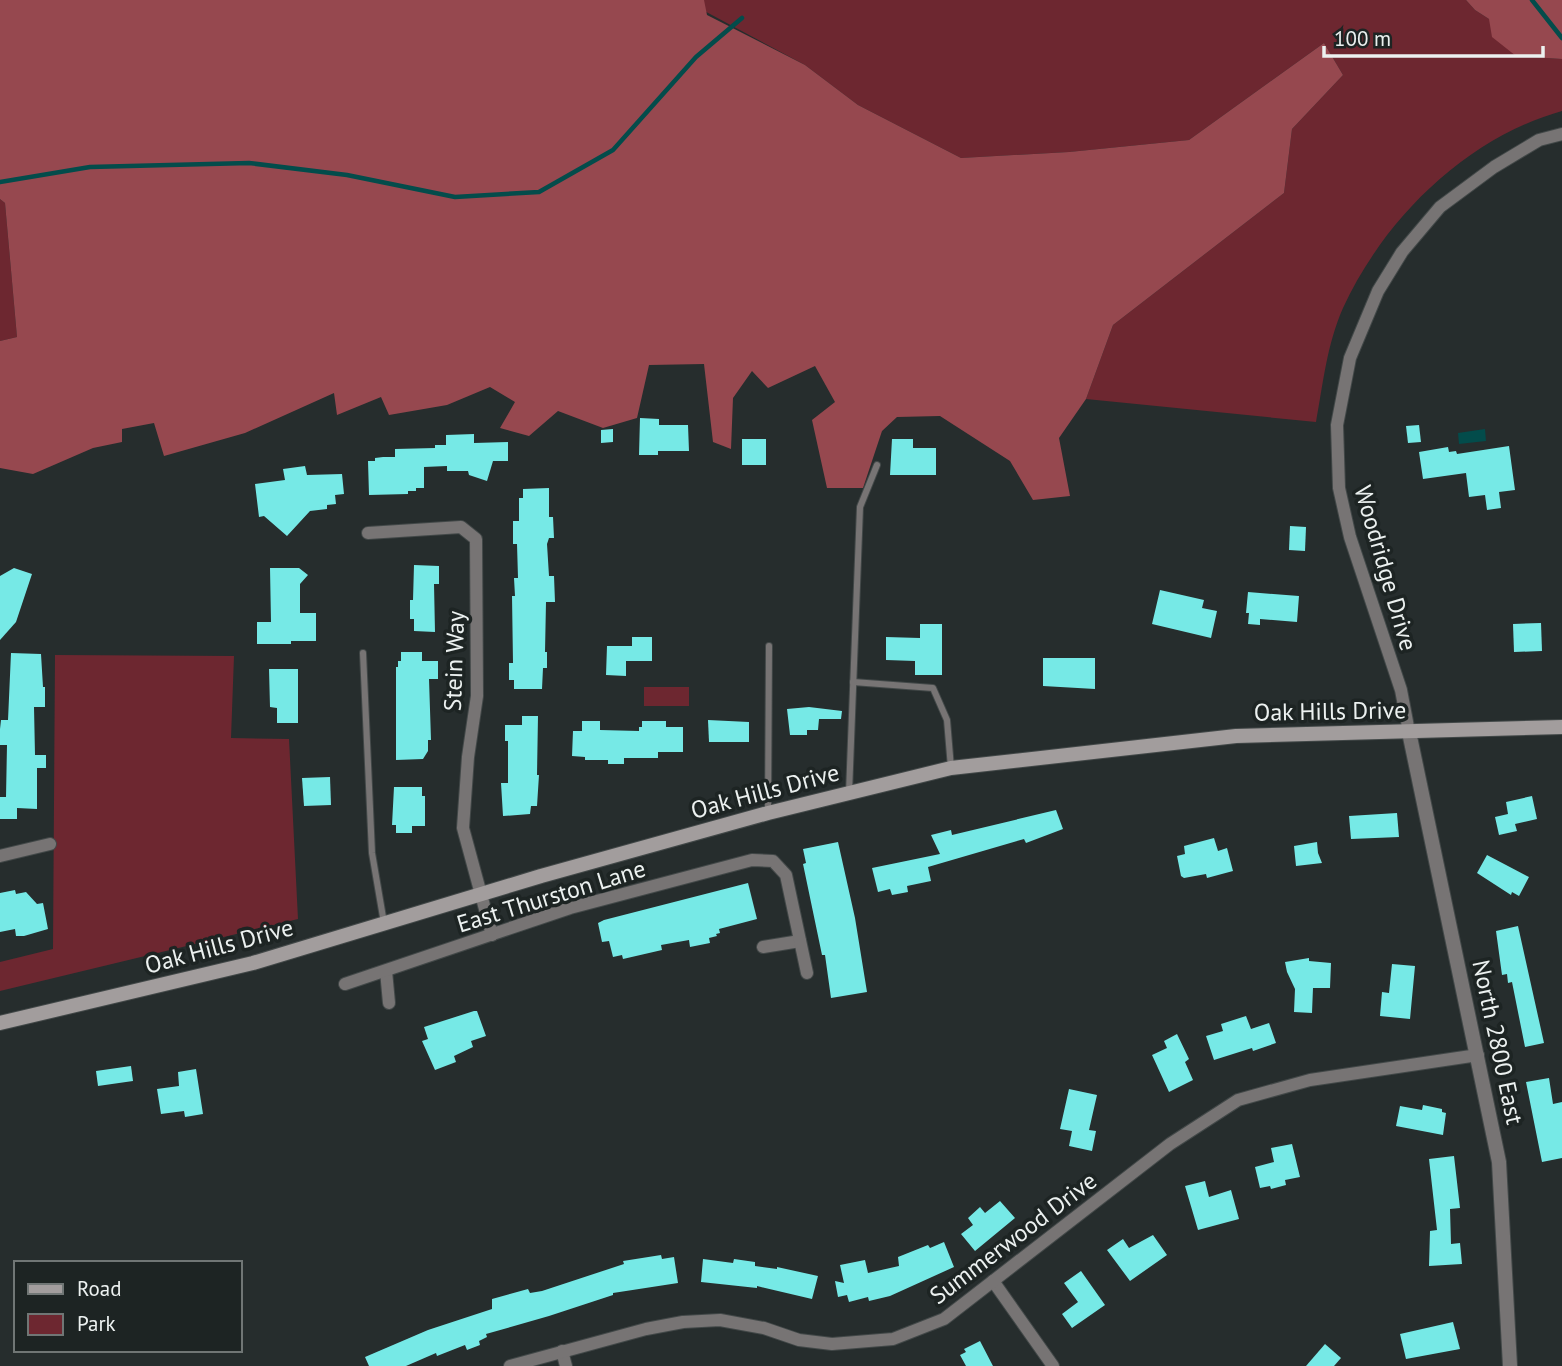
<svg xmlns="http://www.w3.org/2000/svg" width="1562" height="1366" viewBox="0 0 1562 1366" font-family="'PT Sans',sans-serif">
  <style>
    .green { fill: #6d2730 }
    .forest { fill: #96484f }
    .water { fill: #034c4b }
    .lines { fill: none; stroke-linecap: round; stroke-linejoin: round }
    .stream { stroke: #034c4b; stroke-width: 4.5 }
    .building { fill: #76e9e6 }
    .service-casing { stroke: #424848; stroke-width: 8 }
    .minor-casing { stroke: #424848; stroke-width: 14 }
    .tertiary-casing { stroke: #424848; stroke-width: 16 }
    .secondary-casing { stroke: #424848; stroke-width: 16 }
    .service { stroke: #777474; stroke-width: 6 }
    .minor { stroke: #777474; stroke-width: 12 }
    .tertiary { stroke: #777474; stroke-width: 14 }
    .secondary { stroke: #a29d9d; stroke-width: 14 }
    .labels { text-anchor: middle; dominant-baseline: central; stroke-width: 7; stroke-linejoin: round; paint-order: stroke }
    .street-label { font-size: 24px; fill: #ecf1f0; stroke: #1d2423 }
  </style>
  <rect width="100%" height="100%" fill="#262d2d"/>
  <g class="green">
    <path d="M696 0H1466L1475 10 1489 19 1516 56 1562 59V111C1466 138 1384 219 1343 308 1327 344 1323 384 1316 422L1086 399 1113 325 1284 193 1292 129 1343 75 1324 43 1189 140 1069 152 961 158 858 105 805 65 697 7Z"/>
    <path d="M0 199 5 203 17 337 0 341Z"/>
    <path d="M55 655 234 656 231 738 289 739 298 919 0 991V962L53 949Z"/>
    <rect x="644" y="687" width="45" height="19"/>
  </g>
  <g class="forest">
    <path d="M0 0H704L707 15 805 65 858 105 961 158 1069 152 1189 140 1324 43 1343 75 1292 129 1284 193 1113 325 1086 399 1059 438 1070 496 1033 500 1010 461 940 416 897 417 882 431 863 488H827L812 420 835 402 815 366 768 388 752 371 733 398 731 449 713 442 704 364 649 365 637 418 603 428 558 411 529 436 500 428 515 402 490 387 447 405 389 415 381 397 337 415 334 393 245 433 164 456 154 423 122 429V442L93 448 33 474 0 468V341L17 337 5 203 0 199Z"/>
    <path d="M1466 0H1562V59L1516 56 1492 37 1489 19 1475 10Z"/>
  </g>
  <path class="water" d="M1485 429 1486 441 1459 444 1458 433Z"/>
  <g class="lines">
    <g class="stream">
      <path d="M1532 0 1562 38"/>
      <path d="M0 182 90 167 249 163 347 175 455 197 539 192 613 150 696 57 742 18"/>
    </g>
  </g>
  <g class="building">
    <path d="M640 418 659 419V425H688L689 451H658V455H639Z"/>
    <path d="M1419 425 1421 442 1408 443 1406 426Z"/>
    <path d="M613 429V442L601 443V430Z"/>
    <path d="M474 434V443L508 442V461H493L487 481 469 475 468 471H447V466L424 467V488H416V491H408V494L369 495 368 461H375V458L383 457H395V449L435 448V445H446V435Z"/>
    <rect x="742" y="439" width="24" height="26"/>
    <path d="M892 439H913V448H936V475H890Z"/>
    <path d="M1509 446 1515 490 1499 492 1501 508 1487 510 1485 495 1469 497 1466 473 1423 479 1419 452 1448 447 1449 452 1456 451 1457 454Z"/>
    <path d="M305 466 307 475 342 474 344 494 335 495 336 504 327 505V509L310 511 287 536 264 516 259 517 255 484 285 480 283 469Z"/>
    <path d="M549 488V517H553L554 538H549L547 544 549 576H554L555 602H546L545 652H547V668H543L542 689H514V680H509V663H513L512 596H515L514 578H518L517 544H513V521H519V498H523V489Z"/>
    <path d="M1290 526 1306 527 1305 551 1289 550Z"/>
    <path d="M414 565 439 566V584H434L435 632 414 631V619H410V600H413Z"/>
    <path d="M14 568 32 574 16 622 0 640V576Z"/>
    <path d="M270 568H299L308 575 300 584V613H316V641H291V644H257V622H271Z"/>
    <path d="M1160 590 1204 600 1202 608 1217 611 1211 638 1152 624Z"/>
    <path d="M1248 592 1299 596 1297 622 1260 619V625L1248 624 1249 613H1246Z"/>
    <path d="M1541 623 1542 651 1514 652 1513 624Z"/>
    <path d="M920 624H942V675H915V661L886 660V637L920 638Z"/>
    <path d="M632 637H652V661H626V676L606 675 607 646H632Z"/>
    <path d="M401 652H422V661H438V679H429L431 740H428V751L423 759 396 760V667H398V661H401Z"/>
    <path d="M11 653 41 654 43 687H45V707H34L35 755H46V768H37V809L17 808V819H0V797H6L7 745H0V729L1 720H8Z"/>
    <path d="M1043 658H1095V689L1043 686Z"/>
    <path d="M269 669H298V723H277V708L270 707Z"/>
    <path d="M809 707 842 711 841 719H819L818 730H807V735H790L787 709Z"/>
    <path d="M522 716H538L537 775H539L537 806H531L530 814 503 816 501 783H508V741H505V725H522Z"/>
    <path d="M708 720 749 722V742H709Z"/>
    <path d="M582 721H600V730L639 731V727H642V721H666V727H683V752H658V758H624V764H608V760H585V757L572 756 573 731H582Z"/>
    <path d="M330 777 331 805 304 806 302 778Z"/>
    <path d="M394 787H422V796H425V826H412V833H396V825H392Z"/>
    <path d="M1532 796 1537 819 1515 824 1517 831 1499 835 1495 817 1508 814 1506 802Z"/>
    <path d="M1056 810 1063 829 1026 843 1024 839 928 867 931 881 907 886 908 892 892 895 890 889 878 892 872 868 940 854 931 835 951 830 952 835Z"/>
    <path d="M1397 813 1399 837 1351 839 1349 816Z"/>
    <path d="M1214 838 1218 851 1227 848 1233 871 1207 878 1206 874 1184 878 1181 876 1177 856 1185 854 1184 846Z"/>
    <path d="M838 842 855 918 867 992 831 998 825 955H822L803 864 806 863 803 849Z"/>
    <path d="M1317 842 1318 853 1322 863 1296 866 1294 846Z"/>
    <path d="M1487 855 1529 877 1519 896 1512 892 1511 895 1477 873Z"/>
    <path d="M748 883 757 919 719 929 720 933 716 934 717 936 709 938 710 943 690 947 689 940 661 945 662 950 623 959 622 955 613 957 609 941 602 942 598 923 604 920Z"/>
    <path d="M15 890 16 894 26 892 37 904 43 903 48 929 24 936H16L15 929 0 932V893Z"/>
    <path d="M1518 926 1544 1043 1525 1047 1512 982 1508 983 1507 974 1502 975 1496 931Z"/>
    <path d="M1309 958V961L1331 963 1330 988H1313L1312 1013 1294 1012 1295 989 1287 972 1285 962Z"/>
    <path d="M1392 964 1415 966 1410 1019 1380 1016 1382 992 1389 993Z"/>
    <path d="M474 1011H477L486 1036 471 1041 473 1047 454 1056 456 1062 435 1070 422 1041 428 1039 424 1027Z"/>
    <path d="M1246 1016 1251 1029 1269 1023 1276 1043 1253 1051 1252 1048 1214 1060 1206 1036 1223 1031 1221 1024Z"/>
    <path d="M1177 1034 1189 1059 1185 1062 1193 1080 1169 1092 1152 1055 1167 1048 1164 1041Z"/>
    <path d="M131 1066 133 1081 98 1086 96 1071Z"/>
    <path d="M196 1069 203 1114 185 1117 184 1111 161 1114 157 1089 179 1086 178 1072Z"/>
    <path d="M1549 1078 1553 1104 1562 1102V1158L1542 1162 1526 1082Z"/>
    <path d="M1069 1089 1097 1095 1089 1130 1096 1131 1092 1151 1069 1146 1072 1131 1060 1129Z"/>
    <path d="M1423 1105 1442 1109V1112L1446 1113 1443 1135 1396 1126 1400 1106 1422 1110Z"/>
    <path d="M1292 1144 1300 1177 1285 1180 1286 1185 1271 1189 1270 1186 1260 1188 1255 1167 1274 1162 1271 1148Z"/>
    <path d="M1454 1156 1460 1208 1450 1209 1451 1244 1460 1243 1462 1264 1429 1266 1430 1231 1437 1230 1429 1159Z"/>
    <path d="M1205 1181 1209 1197 1231 1190 1239 1219 1198 1230 1185 1186Z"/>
    <path d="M1000 1201 1015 1218 975 1251 961 1234 973 1225 968 1218 980 1207 985 1213Z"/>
    <path d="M1153 1235 1167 1255 1130 1281 1107 1250 1123 1239 1129 1248Z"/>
    <path d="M944 1242 954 1267 890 1296 869 1301 868 1297 849 1302 847 1295 838 1297 835 1281 844 1283 840 1265 865 1260 868 1273 899 1266 898 1257 928 1245 930 1248Z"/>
    <path d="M661 1255 662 1259 674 1257 678 1283 613 1293V1295L549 1316 486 1334 487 1337 479 1341 480 1345 467 1350 465 1345 437 1356 436 1353 406 1366H369L365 1357 428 1330 492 1309V1299L528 1289 530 1293 542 1291 624 1264 623 1261Z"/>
    <path d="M703 1259 733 1263 734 1259 755 1262V1266L777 1269V1267L818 1276 812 1299 757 1286V1288L701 1282Z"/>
    <path d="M1081 1271 1105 1305 1072 1328 1062 1314 1078 1302 1064 1283Z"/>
    <path d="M1453 1322 1460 1349 1406 1359 1400 1334Z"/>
    <path d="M980 1341 993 1366H966L960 1355 966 1352 964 1349Z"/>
    <path d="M1325 1344 1341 1358 1334 1366H1306Z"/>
  </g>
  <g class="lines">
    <g class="service-casing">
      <g id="service">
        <path d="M363 653 372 853 384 923"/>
        <path d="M853 682 933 688 947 720 951 768"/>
        <path d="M849 793 860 507 877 465"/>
        <path d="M768 813 769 646"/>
      </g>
    </g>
    <g class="minor-casing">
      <g id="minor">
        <path d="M368 533 461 527 476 539 477 696 468 757 463 828 492 935"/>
        <path d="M1409 732 1401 690 1350 537 1339 488 1337 425 1350 358 1378 291 1402 252 1440 207 1494 167 1539 140 1562 134"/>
        <path d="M0 856 50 844"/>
        <path d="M763 947 800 941"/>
        <path d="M386 971 389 1003"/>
        <path d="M345 984 570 908 752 860 773 861 786 875 807 973"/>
        <path d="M993 1281 1053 1366"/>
        <path d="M562 1351 566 1366"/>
        <path d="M510 1366 646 1329 683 1322 720 1320 764 1328 799 1340 832 1344 893 1339 944 1319 1170 1144 1238 1100 1310 1080 1478 1055"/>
      </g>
    </g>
    <g class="tertiary-casing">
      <path id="tertiary" d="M1409 732 1499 1162 1510 1366"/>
    </g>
    <g class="secondary-casing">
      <path id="secondary" d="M0 1023 253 963 541 876 768 813 951 768 1236 736 1562 727"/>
    </g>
    <use href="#service" class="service"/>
    <use href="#minor" class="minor"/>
    <use href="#tertiary" class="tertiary"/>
    <use href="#secondary" class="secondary"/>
  </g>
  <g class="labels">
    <g class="street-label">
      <text transform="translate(1386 568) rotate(74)">Woodridge Drive</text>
      <text transform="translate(454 661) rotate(-88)">Stein Way</text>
      <text transform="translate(1330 711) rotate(-1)">Oak Hills Drive</text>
      <text transform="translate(765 791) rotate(-15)">Oak Hills Drive</text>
      <text transform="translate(551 896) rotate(-17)">East Thurston Lane</text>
      <text transform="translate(219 946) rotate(-15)">Oak Hills Drive</text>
      <text transform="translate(1498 1042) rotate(78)">North 2800 East</text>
      <text transform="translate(1013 1238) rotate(-37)">Summerwood Drive</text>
    </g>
  </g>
  <rect x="14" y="1261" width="228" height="91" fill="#1d2423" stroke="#707675" stroke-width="2"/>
  <rect x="28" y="1284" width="35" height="10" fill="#a29d9d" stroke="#707675" stroke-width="2"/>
  <text x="77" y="1296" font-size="21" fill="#ecf1f0">Road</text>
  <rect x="28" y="1314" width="35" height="21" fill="#6d2730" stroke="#707675" stroke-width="2"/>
  <text x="77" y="1331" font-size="21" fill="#ecf1f0">Park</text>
  <path d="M1324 46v10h219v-10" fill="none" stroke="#ecf1f0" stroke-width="3.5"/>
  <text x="1334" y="46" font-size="21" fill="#ecf1f0" stroke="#1d2423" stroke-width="5" paint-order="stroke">100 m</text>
</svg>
